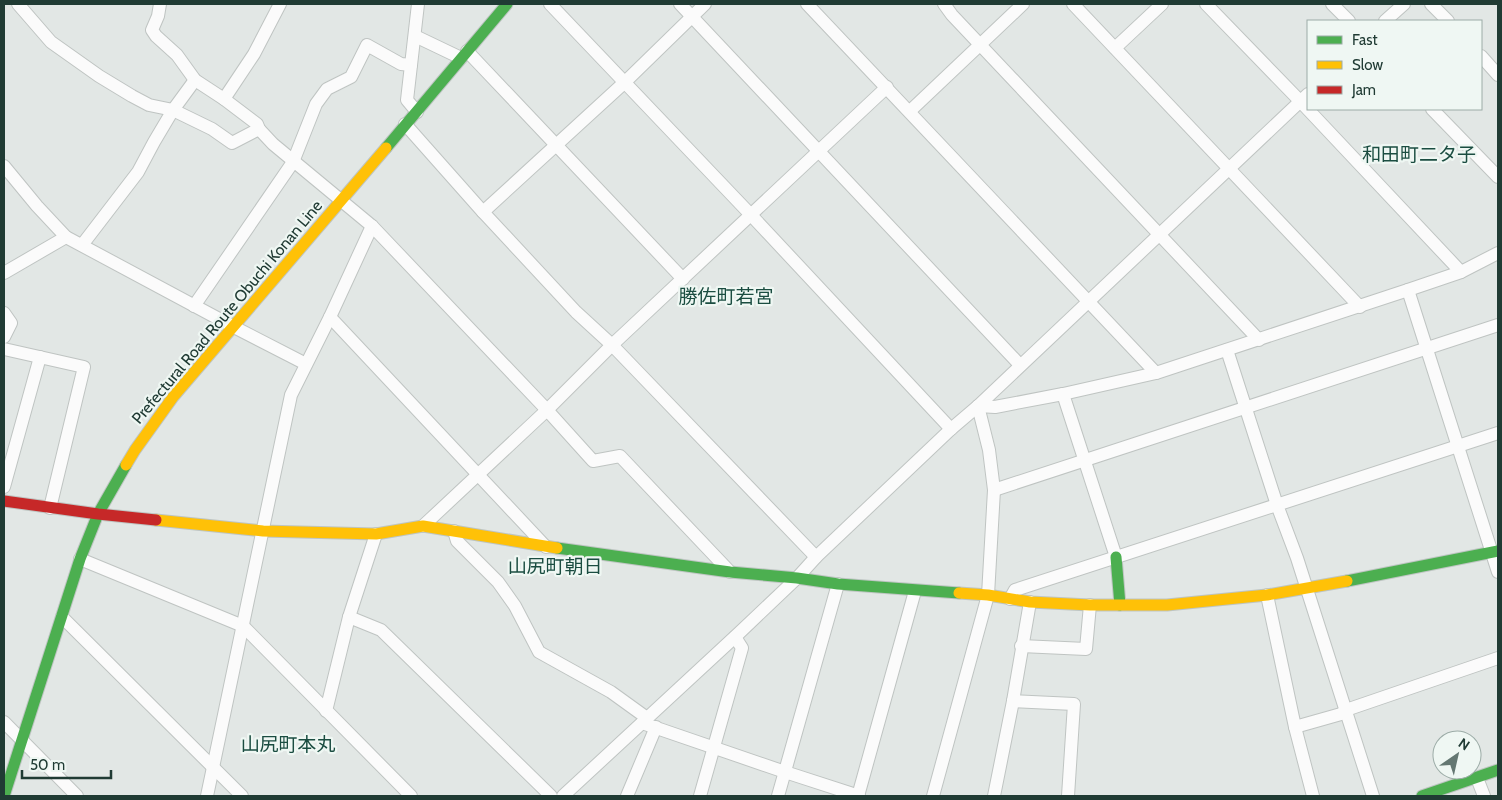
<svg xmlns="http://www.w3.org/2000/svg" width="1502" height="800" viewBox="0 0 1502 800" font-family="Cabin,'Noto Sans JP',sans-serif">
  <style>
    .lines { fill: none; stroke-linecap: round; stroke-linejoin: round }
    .street-casing { stroke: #bfc4c2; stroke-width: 14 }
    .fast-casing { stroke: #bec5c2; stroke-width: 13 }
    .slow-casing { stroke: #bec5c2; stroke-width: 13 }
    .jam-casing { stroke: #bec5c2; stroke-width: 13 }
    .street { stroke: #fbfbfb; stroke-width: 12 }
    .fast { stroke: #4caf50; stroke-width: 11 }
    .slow { stroke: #ffc107; stroke-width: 11 }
    .jam { stroke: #c62828; stroke-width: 11 }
    .labels { text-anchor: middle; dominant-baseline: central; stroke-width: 4.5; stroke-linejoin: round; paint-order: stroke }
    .street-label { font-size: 16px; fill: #203b34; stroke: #eff7f3 }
    .quarter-label { font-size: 19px; fill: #1b4d41; stroke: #eff7f3 }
  </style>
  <rect width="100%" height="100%" fill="#e2e7e5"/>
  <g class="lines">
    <g class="street-casing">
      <g id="street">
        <path d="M18 4 51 42 99 76 132 96 149 105 173 110 212 129 232 143 259 129"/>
        <path d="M160 4 158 16 152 30 156 36 177 55 195 80 224 99 257 124 259 129 273 144 372 226 547 410 593 461 620 456 730 572"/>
        <path d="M550 4 751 215 951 429"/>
        <path d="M680 4 1020 365"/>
        <path d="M807 4 1156 373"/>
        <path d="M944 4 952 15 1259 340"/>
        <path d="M1073 4 1360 307"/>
        <path d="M1206 4 1300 101 1461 272"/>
        <path d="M1332 4 1349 21"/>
        <path d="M1431 4 1448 21"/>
        <path d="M1385 21 1404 4"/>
        <path d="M415 36 461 58"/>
        <path d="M1115 48 1162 4"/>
        <path d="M467 51 683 279"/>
        <path d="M1481 56 1498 75"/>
        <path d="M224 99 254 54 280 4"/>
        <path d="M1432 109 1498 177"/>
        <path d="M910 111 1023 4"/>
        <path d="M417 112 407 100 418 4"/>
        <path d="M405 124 483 212 576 312 612 345 816 557"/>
        <path d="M4 166 37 206 66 237 234 327 306 364"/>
        <path d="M483 212 625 82 705 4"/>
        <path d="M82 245 138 172 154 142 173 110 195 80"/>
        <path d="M4 273 66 237"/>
        <path d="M1408 290 1498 572"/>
        <path d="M194 306 293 162 316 104 327 89 351 77 367 45 401 64 411 65"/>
        <path d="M4 313 11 323 4 337"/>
        <path d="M330 317 546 547"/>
        <path d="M4 349 84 367 50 508"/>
        <path d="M1227 350 1277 505 1297 558 1373 796"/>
        <path d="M1063 394 1116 557"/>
        <path d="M978 406 995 407 1063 394 1156 373 1408 290 1461 272 1498 253"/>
        <path d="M4 487 40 357"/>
        <path d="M994 490 1498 325"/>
        <path d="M423 526 547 410 612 345 887 87"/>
        <path d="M454 531 457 541 498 582 515 606 539 652 611 692 647 718"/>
        <path d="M80 559 243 626 411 796"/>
        <path d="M1267 595 1295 727 1313 796"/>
        <path d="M1010 599 1015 590 1498 433"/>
        <path d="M62 617 242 796"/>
        <path d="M349 617 381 630 551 796"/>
        <path d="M1021 646 1086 649 1090 605"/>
        <path d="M1013 701 1074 704 1068 796"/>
        <path d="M326 711 349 617 376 534"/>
        <path d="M4 722 77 796"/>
        <path d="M642 723 785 772 859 796"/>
        <path d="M1295 727 1341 714 1346 710 1498 658"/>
        <path d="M1477 778 1484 796"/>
        <path d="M207 796 291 395 330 317 372 226"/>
        <path d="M563 796 738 634 797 578 816 557 951 429 978 406 1308 94"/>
        <path d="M627 796 656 727"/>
        <path d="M700 796 742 648 735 637"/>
        <path d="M778 796 838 584"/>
        <path d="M858 796 915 591"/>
        <path d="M933 796 988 595 994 490 989 450 978 406"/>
        <path d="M994 796 1013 701 1030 602"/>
      </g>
    </g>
    <g class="fast-casing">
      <g id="fast">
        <path d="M386 148 507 4"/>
        <path d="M557 548 730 572 797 578 838 584 959 593"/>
        <path d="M1116 557 1120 605"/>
        <path d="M1347 581 1498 551"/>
        <path d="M4 796 80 559 98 514 126 465"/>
        <path d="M1422 796 1498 770"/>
      </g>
    </g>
    <g class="slow-casing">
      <g id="slow">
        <path d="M126 465 135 450 173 397 386 148"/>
        <path d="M156 520 263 531 376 534 423 526 557 548"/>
        <path d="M959 593 988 595 1030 602 1090 605H1167L1267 595 1347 581"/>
      </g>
    </g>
    <g class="jam-casing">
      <path id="jam" d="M4 501 98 514 156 520"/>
    </g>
    <use href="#street" class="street"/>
    <use href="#fast" class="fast"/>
    <use href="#slow" class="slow"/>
    <use href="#jam" class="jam"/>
  </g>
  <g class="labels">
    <g class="street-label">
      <text transform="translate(227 312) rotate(-50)">Prefectural Road Route Obuchi Konan Line</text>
    </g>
    <g class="quarter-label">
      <text x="1419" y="154">和田町二タ子</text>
      <text x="726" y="296">勝佐町若宮</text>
      <text x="555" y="566">山尻町朝日</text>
      <text x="288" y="744">山尻町本丸</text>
    </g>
  </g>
  <rect width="1502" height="800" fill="none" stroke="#203b34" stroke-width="10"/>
  <rect x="1307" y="20" width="175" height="90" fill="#eff7f3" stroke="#9caca7"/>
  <rect x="1317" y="36" width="25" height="8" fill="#4caf50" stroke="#9caca7"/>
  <text x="1352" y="45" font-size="15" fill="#203b34">Fast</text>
  <rect x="1317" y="61" width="25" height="8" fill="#ffc107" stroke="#9caca7"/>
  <text x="1352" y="70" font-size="15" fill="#203b34">Slow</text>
  <rect x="1317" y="86" width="25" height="8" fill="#c62828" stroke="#9caca7"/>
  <text x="1352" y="95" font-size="15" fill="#203b34">Jam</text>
  <g transform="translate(1457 755) rotate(34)"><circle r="24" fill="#eff7f3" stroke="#9caca7"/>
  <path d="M0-4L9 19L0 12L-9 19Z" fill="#647772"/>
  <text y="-8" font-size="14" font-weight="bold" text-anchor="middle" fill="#203b34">N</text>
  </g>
  <path d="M22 770v8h89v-8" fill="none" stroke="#203b34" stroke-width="2.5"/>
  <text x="30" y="770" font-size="15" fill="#203b34" stroke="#eff7f3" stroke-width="4" paint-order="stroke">50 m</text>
</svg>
